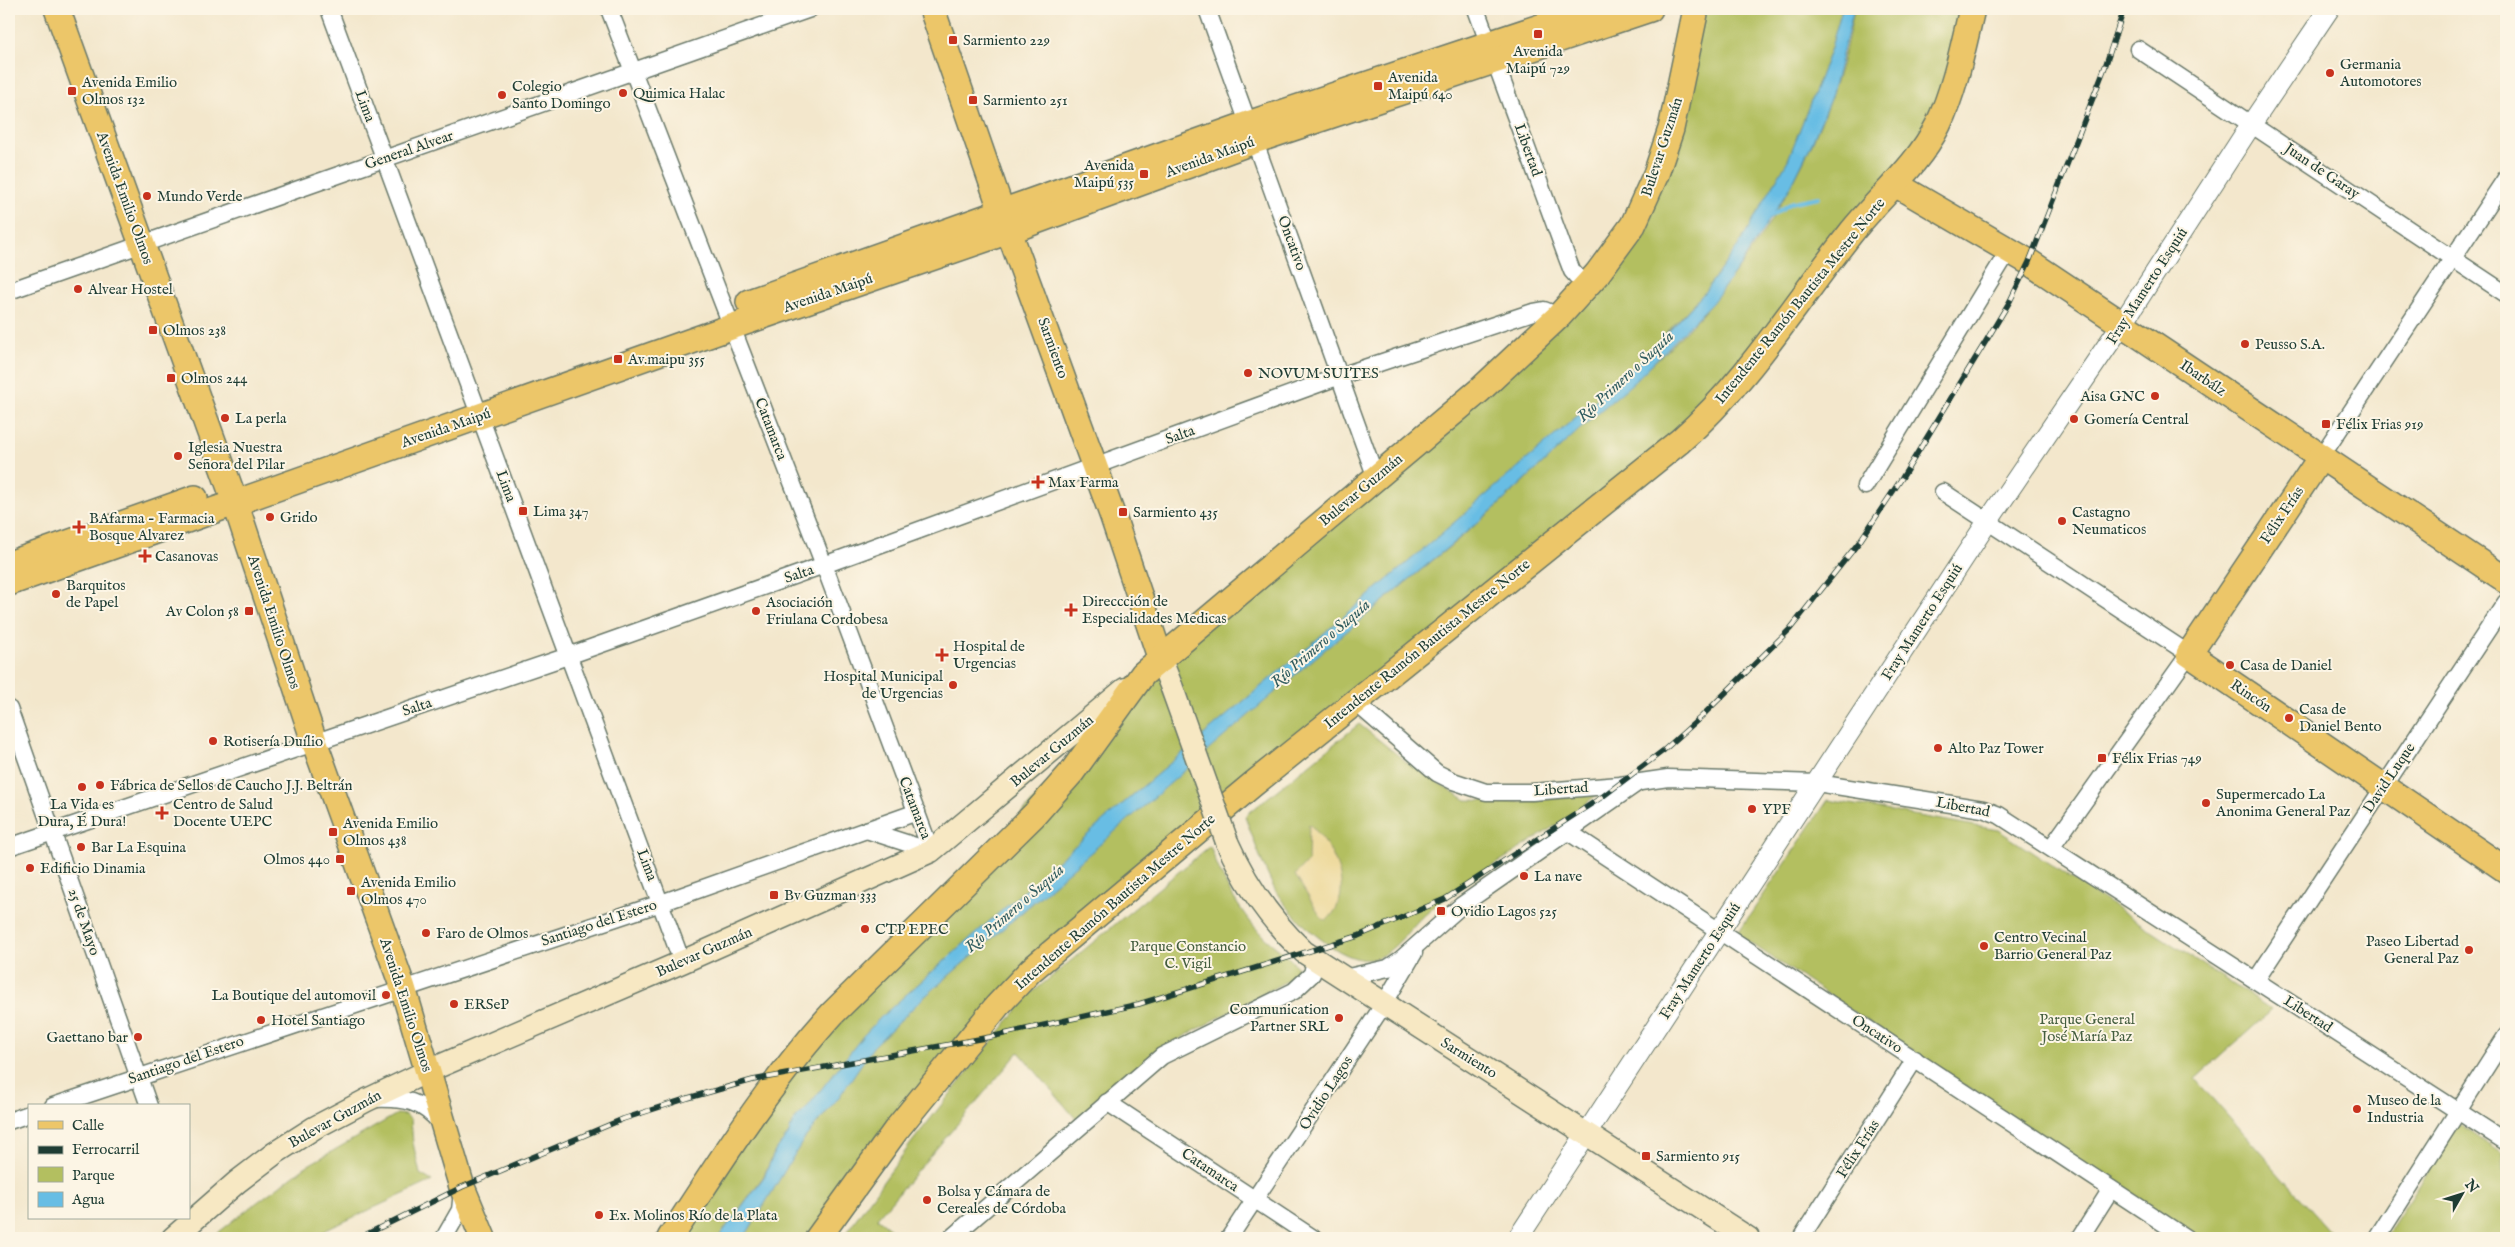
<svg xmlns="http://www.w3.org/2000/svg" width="2515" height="1247" viewBox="0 0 2515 1247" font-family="'IM FELL English',serif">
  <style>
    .green { fill: #b3bf60; stroke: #697e4a }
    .sand { fill: #eeda9e; stroke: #868c69 }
    .water { fill: #67bde4; stroke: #437d8c }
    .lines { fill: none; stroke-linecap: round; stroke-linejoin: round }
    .stream { stroke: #67bde4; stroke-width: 4 }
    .minor-casing { stroke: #697869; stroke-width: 19 }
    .tertiary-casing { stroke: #697869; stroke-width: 22 }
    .secondary-casing { stroke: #697869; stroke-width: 25 }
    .primary-casing { stroke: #697869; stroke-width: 28 }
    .minor { stroke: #fff; stroke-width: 16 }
    .tertiary { stroke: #fff; stroke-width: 20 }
    .secondary { stroke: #f7e8c3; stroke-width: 22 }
    .primary { stroke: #ecc669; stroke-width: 25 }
    .rail-casing { stroke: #1f3d34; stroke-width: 5.5 }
    .rail { stroke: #fcf5e5; stroke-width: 4; stroke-dasharray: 11; stroke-linecap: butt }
    .secondary-bridge-casing { stroke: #697869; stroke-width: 25; stroke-linecap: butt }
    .secondary-bridge { stroke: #f7e8c3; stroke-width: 22 }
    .poi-dot { fill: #c8321e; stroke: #fcf5e5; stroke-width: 2 }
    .labels { text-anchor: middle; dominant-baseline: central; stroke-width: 4; stroke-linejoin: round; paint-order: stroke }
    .poi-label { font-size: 15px; fill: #1f3d34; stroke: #fcf5e5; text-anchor: start }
    .street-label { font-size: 15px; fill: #1f3d34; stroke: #fcf5e5 }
    .park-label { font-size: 15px; fill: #445e3f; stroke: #fcf5e5 }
    .water-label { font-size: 16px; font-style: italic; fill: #315d60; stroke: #fcf5e5 }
  </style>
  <rect width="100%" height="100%" fill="#fcf5e5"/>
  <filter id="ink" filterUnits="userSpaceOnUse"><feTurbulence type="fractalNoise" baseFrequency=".02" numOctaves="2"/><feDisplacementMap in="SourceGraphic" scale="10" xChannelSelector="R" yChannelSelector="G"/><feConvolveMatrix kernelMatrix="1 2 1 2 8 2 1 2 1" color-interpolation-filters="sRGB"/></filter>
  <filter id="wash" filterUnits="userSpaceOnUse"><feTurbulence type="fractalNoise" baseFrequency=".0096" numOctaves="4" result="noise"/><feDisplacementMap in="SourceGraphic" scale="20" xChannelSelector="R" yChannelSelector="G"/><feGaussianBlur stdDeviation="1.12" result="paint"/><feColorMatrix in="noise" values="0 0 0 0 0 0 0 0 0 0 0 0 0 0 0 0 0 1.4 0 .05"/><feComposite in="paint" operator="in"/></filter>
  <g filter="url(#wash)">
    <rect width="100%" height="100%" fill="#f3e7cc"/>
    <g class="green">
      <path d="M1696 9H1842L1830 51 1788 160 1738 246 1703 294 1634 367 1420 552 1135 793 882 1016 863 1036 805 1110 794 1120 788 1135 775 1151 763 1177 718 1238H670L758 1104 939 909 1143 674 1376 478 1623 241Z"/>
      <path d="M1854 9H1972L1948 97 1748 372 1031 970 818 1238H744L804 1139 839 1097 873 1047 922 999C1052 887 1180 773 1310 662 1370 610 1433 562 1492 511 1527 480 1559 447 1594 416 1635 379 1679 343 1714 300 1782 217 1836 115 1854 9Z"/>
      <path d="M1359 724 1409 764 1466 800 1525 802 1599 793C1554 830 1503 858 1454 891 1443 898 1432 907 1422 917 1408 930 1393 954 1373 959 1342 966 1290 916 1275 890 1263 867 1254 841 1245 816Z"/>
      <path d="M1828 800 1998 830 2272 1010 2195 1079 2336 1238H2199L2122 1190 1737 934Z"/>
      <path d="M1210 846C1221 879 1238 910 1262 935 1272 946 1288 954 1296 966L1297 970 1294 977 1183 1037 1076 1119 1019 1052 877 1218 902 1238H842L912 1142 1028 996Z"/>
      <path d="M397 1114 406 1115 411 1120 413 1143 420 1174 432 1181 328 1229 314 1238H216L219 1232 248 1209 305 1167Z"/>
      <path d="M2458 1124 2502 1154 2503 1173 2506 1175V1238H2385Z"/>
    </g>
    <path class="sand" d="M1309 824C1334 847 1357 893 1327 920L1322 919 1295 875 1308 861Z"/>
    <path class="water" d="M1842 9H1854L1832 94 1812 143 1790 188 1737 270 1712 303 1634 382 1594 416 1494 509 1310 662 922 999 873 1047 839 1097 804 1139 744 1238H718L764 1177 775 1151 788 1135 794 1120 805 1110 863 1036 882 1016 1135 793 1420 552 1634 367 1671 329 1703 294 1738 246 1788 160 1830 51Z"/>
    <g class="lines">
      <path class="stream" d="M1771 216 1793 202 1819 197"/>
    </g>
  </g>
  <g filter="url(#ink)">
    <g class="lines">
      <g class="minor-casing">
        <g id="minor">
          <path d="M329 9 682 962"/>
          <path d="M609 9 824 565 931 851"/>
          <path d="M1207 9 1376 478"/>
          <path d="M1476 9 1567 258 1572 271 1586 287"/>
          <path d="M2138 49 2506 294"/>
          <path d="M9 291 810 9"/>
          <path d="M2321 457 2506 178"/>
          <path d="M1865 486 2009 250"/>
          <path d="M1943 492 2189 654 2051 848"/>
          <path d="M1355 702 1437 773 1453 781 1486 792H1532L1620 785 1668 778 1817 783 1983 809 1999 815 2506 1142"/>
          <path d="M9 709 149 1106"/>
          <path d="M866 830 931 851"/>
          <path d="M1567 831 2186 1238"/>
          <path d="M9 847 568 656 824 565 1340 376 1533 312 1544 310 1559 316"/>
          <path d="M1344 978 1388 968 1400 960 1462 905 1636 784"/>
          <path d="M2256 980 2506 602"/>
          <path d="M374 1099C404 1098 422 1100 441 1124"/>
          <path d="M1107 1102 1313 1238"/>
          <path d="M53 1106 661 903 917 812"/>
          <path d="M9 1121 29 1114"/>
          <path d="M444 1238 460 1210 462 1192"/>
          <path d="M951 1238 1162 1056 1294 991 1312 974 1315 960"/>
          <path d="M1229 1238 1384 1004 1414 953"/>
          <path d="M1801 1238 1915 1059"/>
          <path d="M2080 1238 2111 1189"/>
          <path d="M2377 1238 2506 1036"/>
        </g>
      </g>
      <g class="tertiary-casing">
        <path id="tertiary" d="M1518 1238 1988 521 2122 324 2252 123 2329 9"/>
      </g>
      <g class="secondary-casing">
        <g id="secondary">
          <path d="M1161 660 1172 688"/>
          <path d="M1227 842C1246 885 1270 920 1304 952L1748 1238"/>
          <path d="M173 1238 237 1182 275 1153 314 1128 367 1100 428 1071 682 962 931 851 1125 689"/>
        </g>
      </g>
      <g class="primary-casing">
        <g id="primary">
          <path d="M57 9 235 502 314 741 403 988 462 1187 483 1238"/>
          <path d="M932 9 1002 212 1113 517 1161 660"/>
          <path d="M1895 184 2029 262 2506 580"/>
          <path d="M749 302 1248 124 1594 9"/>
          <path d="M2321 457 2189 654 2506 870"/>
          <path d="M9 564 195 498"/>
          <path d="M9 583 731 327 1009 231 1254 141 1650 9"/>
          <path d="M670 1238C721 1160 770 1082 833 1013L1034 815 1072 772 1143 674 1480 390 1559 316 1597 274 1633 225 1656 174 1671 129 1696 9"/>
          <path d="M818 1238 896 1130 997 1006 1031 970 1252 785 1680 441C1748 381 1794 305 1850 234 1879 197 1917 167 1938 125 1955 89 1963 47 1972 9"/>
        </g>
      </g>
      <use href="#minor" class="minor"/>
      <use href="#tertiary" class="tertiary"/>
      <use href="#secondary" class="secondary"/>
      <use href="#primary" class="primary"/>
      <g class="rail-casing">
        <path id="rail" d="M359 1238 462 1187 623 1119 688 1098 753 1080 990 1037 1139 1004 1358 936 1445 899 1602 797 1664 750 1701 717 1790 629 1860 541 1902 478 1986 341 2010 301 2029 262 2105 67 2124 9"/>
      </g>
      <use href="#rail" class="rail"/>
      <g class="secondary-bridge-casing">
        <path id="secondary-bridge" d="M1172 688 1227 842"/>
      </g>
      <use href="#secondary-bridge" class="secondary-bridge"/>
    </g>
  </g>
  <g class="poi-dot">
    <rect x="1533" y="29" width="10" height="10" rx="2.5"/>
    <rect x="948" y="35" width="10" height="10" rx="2.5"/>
    <circle cx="2330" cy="73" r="5"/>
    <rect x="1373" y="81" width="10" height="10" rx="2.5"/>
    <rect x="67" y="86" width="10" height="10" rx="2.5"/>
    <circle cx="623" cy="93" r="5"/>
    <circle cx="502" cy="95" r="5"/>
    <rect x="968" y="95" width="10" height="10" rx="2.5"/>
    <rect x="1139" y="169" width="10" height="10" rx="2.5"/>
    <circle cx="147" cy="196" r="5"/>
    <circle cx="78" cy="289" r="5"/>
    <rect x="148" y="325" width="10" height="10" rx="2.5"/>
    <circle cx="2245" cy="344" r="5"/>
    <rect x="613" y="354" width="10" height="10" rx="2.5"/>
    <circle cx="1248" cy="373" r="5"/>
    <rect x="166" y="373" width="10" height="10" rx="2.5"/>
    <circle cx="2155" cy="396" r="5"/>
    <circle cx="225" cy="418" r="5"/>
    <circle cx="2074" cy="419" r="5"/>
    <rect x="2321" y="419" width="10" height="10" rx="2.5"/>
    <circle cx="178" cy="456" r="5"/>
    <path d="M1035.5 474.5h5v5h5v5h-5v5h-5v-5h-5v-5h5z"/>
    <rect x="518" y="506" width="10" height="10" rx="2.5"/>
    <rect x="1118" y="507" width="10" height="10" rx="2.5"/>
    <circle cx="270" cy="517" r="5"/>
    <circle cx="2062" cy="521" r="5"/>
    <path d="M76.5 519.5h5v5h5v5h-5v5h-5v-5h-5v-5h5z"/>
    <path d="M142.5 548.5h5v5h5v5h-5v5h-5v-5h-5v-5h5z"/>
    <circle cx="56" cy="594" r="5"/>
    <path d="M1068.5 602.5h5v5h5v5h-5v5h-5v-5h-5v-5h5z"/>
    <rect x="244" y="606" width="10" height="10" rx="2.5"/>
    <circle cx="756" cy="611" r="5"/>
    <path d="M939.5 647.5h5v5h5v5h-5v5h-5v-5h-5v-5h5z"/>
    <circle cx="2230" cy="665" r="5"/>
    <circle cx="953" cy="685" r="5"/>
    <circle cx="2289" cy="718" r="5"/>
    <circle cx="213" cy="741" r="5"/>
    <circle cx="1938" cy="748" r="5"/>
    <rect x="2097" y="753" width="10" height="10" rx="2.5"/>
    <circle cx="100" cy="785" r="5"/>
    <circle cx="82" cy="787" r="5"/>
    <circle cx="2206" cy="803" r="5"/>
    <circle cx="1752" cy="809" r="5"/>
    <path d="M159.5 805.5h5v5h5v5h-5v5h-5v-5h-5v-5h5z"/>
    <rect x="328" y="827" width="10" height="10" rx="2.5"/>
    <circle cx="81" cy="847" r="5"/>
    <rect x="335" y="854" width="10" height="10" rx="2.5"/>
    <circle cx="30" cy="868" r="5"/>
    <circle cx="1524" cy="876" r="5"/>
    <rect x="346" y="886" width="10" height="10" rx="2.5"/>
    <rect x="769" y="890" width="10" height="10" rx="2.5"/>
    <rect x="1436" y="906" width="10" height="10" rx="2.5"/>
    <circle cx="865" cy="929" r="5"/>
    <circle cx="426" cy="933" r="5"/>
    <circle cx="1984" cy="946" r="5"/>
    <circle cx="2469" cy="950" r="5"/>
    <circle cx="386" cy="995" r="5"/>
    <circle cx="454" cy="1004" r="5"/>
    <circle cx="1339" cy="1018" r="5"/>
    <circle cx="261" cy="1020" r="5"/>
    <circle cx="138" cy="1037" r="5"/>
    <circle cx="2357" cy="1109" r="5"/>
    <rect x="1641" y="1151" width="10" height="10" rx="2.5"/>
    <circle cx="927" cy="1200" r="5"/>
    <circle cx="599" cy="1215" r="5"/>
  </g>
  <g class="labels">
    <g class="poi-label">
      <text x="963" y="40">Sarmiento 229</text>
      <text x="1538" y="51" text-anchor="middle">Avenida<tspan x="1538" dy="17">Maipú 729</tspan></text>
      <text x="2340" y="64">Germania<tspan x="2340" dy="17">Automotores</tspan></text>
      <text x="1388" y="77">Avenida<tspan x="1388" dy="17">Maipú 640</tspan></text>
      <text x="82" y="82">Avenida Emilio<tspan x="82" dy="17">Olmos 132</tspan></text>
      <text x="512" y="86">Colegio<tspan x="512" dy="17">Santo Domingo</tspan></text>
      <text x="633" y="93">Quimica Halac</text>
      <text x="983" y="100">Sarmiento 251</text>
      <text x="1134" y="165" text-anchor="end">Avenida<tspan x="1134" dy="17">Maipú 535</tspan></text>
      <text x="157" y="196">Mundo Verde</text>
      <text x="88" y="289">Alvear Hostel</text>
      <text x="163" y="330">Olmos 238</text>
      <text x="2255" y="344">Peusso S.A.</text>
      <text x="628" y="359">Av.maipu 355</text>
      <text x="1258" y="373">NOVUM SUITES</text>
      <text x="181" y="378">Olmos 244</text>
      <text x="2145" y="396" text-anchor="end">Aisa GNC</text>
      <text x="235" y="418">La perla</text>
      <text x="2084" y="419">Gomería Central</text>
      <text x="2336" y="424">Félix Frias 919</text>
      <text x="188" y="447">Iglesia Nuestra<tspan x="188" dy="17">Señora del Pilar</tspan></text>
      <text x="1048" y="482">Max Farma</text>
      <text x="533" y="511">Lima 347</text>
      <text x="1133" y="512">Sarmiento 435</text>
      <text x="2072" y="512">Castagno<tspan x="2072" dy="17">Neumaticos</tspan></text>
      <text x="280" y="517">Grido</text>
      <text x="89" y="518">BAfarma - Farmacia<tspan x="89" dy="17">Bosque Alvarez</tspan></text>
      <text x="155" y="556">Casanovas</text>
      <text x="66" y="585">Barquitos<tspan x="66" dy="17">de Papel</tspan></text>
      <text x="1082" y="601">Direccción de<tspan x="1082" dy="17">Especialidades Medicas</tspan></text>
      <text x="766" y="602">Asociación<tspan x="766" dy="17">Friulana Cordobesa</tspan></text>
      <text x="239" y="611" text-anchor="end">Av Colon 58</text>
      <text x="953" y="646">Hospital de<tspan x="953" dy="17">Urgencias</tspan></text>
      <text x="2240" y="665">Casa de Daniel</text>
      <text x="943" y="676" text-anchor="end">Hospital Municipal<tspan x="943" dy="17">de Urgencias</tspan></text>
      <text x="2299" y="709">Casa de<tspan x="2299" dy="17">Daniel Bento</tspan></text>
      <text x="223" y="741">Rotisería Duílio</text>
      <text x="1948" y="748">Alto Paz Tower</text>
      <text x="2112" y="758">Félix Frias 749</text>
      <text x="110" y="785">Fábrica de Sellos de Caucho J.J. Beltrán</text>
      <text x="2216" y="794">Supermercado La<tspan x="2216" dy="17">Anonima General Paz</tspan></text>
      <text x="82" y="804" text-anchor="middle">La Vida es<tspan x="82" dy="17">Dura, É Dura!</tspan></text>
      <text x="173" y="804">Centro de Salud<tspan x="173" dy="17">Docente UEPC</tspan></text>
      <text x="1762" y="809">YPF</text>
      <text x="343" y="823">Avenida Emilio<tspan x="343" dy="17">Olmos 438</tspan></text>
      <text x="91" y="847">Bar La Esquina</text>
      <text x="330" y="859" text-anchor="end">Olmos 440</text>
      <text x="40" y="868">Edificio Dinamia</text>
      <text x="1534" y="876">La nave</text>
      <text x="361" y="882">Avenida Emilio<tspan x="361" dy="17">Olmos 470</tspan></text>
      <text x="784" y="895">Bv Guzman 333</text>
      <text x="1451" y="911">Ovidio Lagos 525</text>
      <text x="875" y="929">CTP EPEC</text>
      <text x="436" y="933">Faro de Olmos</text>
      <text x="1994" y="937">Centro Vecinal<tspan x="1994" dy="17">Barrio General Paz</tspan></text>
      <text x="2459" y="941" text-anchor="end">Paseo Libertad<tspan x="2459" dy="17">General Paz</tspan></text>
      <text x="376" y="995" text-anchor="end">La Boutique del automovil</text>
      <text x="464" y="1004">ERSeP</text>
      <text x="1329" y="1009" text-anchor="end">Communication<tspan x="1329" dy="17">Partner SRL</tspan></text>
      <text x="271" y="1020">Hotel Santiago</text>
      <text x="128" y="1037" text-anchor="end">Gaettano bar</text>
      <text x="2367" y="1100">Museo de la<tspan x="2367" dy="17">Industria</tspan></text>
      <text x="1656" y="1156">Sarmiento 915</text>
      <text x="937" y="1191">Bolsa y Cámara de<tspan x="937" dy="17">Cereales de Córdoba</tspan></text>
      <text x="609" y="1215">Ex. Molinos Río de la Plata</text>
    </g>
    <g class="street-label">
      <text transform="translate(365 106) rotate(70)">Lima</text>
      <text transform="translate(1662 147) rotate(-72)">Bulevar Guzmán</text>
      <text transform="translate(409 150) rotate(-19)">General Alvear</text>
      <text transform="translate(1528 150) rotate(70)">Libertad</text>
      <text transform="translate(1210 157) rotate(-20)">Avenida Maipú</text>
      <text transform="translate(2322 171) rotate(34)">Juan de Garay</text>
      <text transform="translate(125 198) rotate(70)">Avenida Emilio Olmos</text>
      <text transform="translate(1292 243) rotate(70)">Oncativo</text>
      <text transform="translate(2147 286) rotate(-57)">Fray Mamerto Esquiú</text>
      <text transform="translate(828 293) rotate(-19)">Avenida Maipú</text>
      <text transform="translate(1800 301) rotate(-51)">Intendente Ramón Bautista Mestre Norte</text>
      <text transform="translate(1053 348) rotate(70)">Sarmiento</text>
      <text transform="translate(2203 378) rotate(34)">Ibarbálz</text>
      <text transform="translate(446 428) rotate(-19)">Avenida Maipú</text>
      <text transform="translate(771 429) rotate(69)">Catamarca</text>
      <text transform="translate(1180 435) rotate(-20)">Salta</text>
      <text transform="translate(506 486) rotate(70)">Lima</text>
      <text transform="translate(1361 490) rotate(-40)">Bulevar Guzmán</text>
      <text transform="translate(2282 515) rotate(-56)">Félix Frías</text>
      <text transform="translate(799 574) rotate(-19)">Salta</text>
      <text transform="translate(274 622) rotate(72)">Avenida Emilio Olmos</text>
      <text transform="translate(1922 622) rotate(-57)">Fray Mamerto Esquiú</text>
      <text transform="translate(1427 644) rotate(-39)">Intendente Ramón Bautista Mestre Norte</text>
      <text transform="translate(2251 696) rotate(34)">Rincón</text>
      <text transform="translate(417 707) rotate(-19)">Salta</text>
      <text transform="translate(1052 751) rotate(-40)">Bulevar Guzmán</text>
      <text transform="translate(2389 778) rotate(-56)">David Luque</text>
      <text transform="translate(1561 789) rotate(-4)">Libertad</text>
      <text transform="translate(1963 807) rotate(11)">Libertad</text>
      <text transform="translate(915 808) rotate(69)">Catamarca</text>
      <text transform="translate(647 865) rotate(69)">Lima</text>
      <text transform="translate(1115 902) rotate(-41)">Intendente Ramón Bautista Mestre Norte</text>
      <text transform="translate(84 922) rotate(71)">25 de Mayo</text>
      <text transform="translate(599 923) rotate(-18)">Santiago del Estero</text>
      <text transform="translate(704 952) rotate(-24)">Bulevar Guzmán</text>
      <text transform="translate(1700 961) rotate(-57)">Fray Mamerto Esquiú</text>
      <text transform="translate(406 1005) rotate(72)">Avenida Emilio Olmos</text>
      <text transform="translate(2308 1014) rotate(33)">Libertad</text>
      <text transform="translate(1877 1034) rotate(33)">Oncativo</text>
      <text transform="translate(1469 1058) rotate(32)">Sarmiento</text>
      <text transform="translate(186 1060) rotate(-19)">Santiago del Estero</text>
      <text transform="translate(1326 1093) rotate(-57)">Ovidio Lagos</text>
      <text transform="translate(335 1119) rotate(-29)">Bulevar Guzmán</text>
      <text transform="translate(1858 1149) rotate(-57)">Félix Frías</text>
      <text transform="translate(1210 1170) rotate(34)">Catamarca</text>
    </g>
    <g class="park-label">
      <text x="1188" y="946">Parque Constancio<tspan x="1188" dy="17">C. Vigil</tspan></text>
      <text x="2087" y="1019">Parque General<tspan x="2087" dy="17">José María Paz</tspan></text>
    </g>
    <g class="water-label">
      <text transform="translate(1626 377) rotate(-43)">Río Primero o Suquía</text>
      <text transform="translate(1321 644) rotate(-41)">Río Primero o Suquía</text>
      <text transform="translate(1015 909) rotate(-41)">Río Primero o Suquía</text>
    </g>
  </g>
  <rect width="2515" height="1247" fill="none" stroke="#fcf5e5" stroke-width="30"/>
  <rect x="28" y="1104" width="162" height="115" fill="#fcf5e5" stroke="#a4ab9e"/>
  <rect x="38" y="1121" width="25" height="8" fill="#ecc669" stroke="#a4ab9e"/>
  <text x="72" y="1130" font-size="15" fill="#1f3d34">Calle</text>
  <rect x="38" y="1146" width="25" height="8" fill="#1f3d34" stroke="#a4ab9e"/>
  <text x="72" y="1154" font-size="15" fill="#1f3d34">Ferrocarril</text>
  <rect x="38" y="1167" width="25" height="15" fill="#b3bf60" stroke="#a4ab9e"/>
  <text x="72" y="1180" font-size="15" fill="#1f3d34">Parque</text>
  <rect x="38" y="1192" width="25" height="15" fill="#67bde4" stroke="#a4ab9e"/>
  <text x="72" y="1204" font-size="15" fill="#1f3d34">Agua</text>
  <g transform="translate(2462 1194) rotate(51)" stroke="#fcf5e5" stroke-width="4" paint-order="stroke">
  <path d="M0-4L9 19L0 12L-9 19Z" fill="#1f3d34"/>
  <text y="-8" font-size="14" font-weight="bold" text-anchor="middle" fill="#1f3d34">N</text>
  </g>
</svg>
